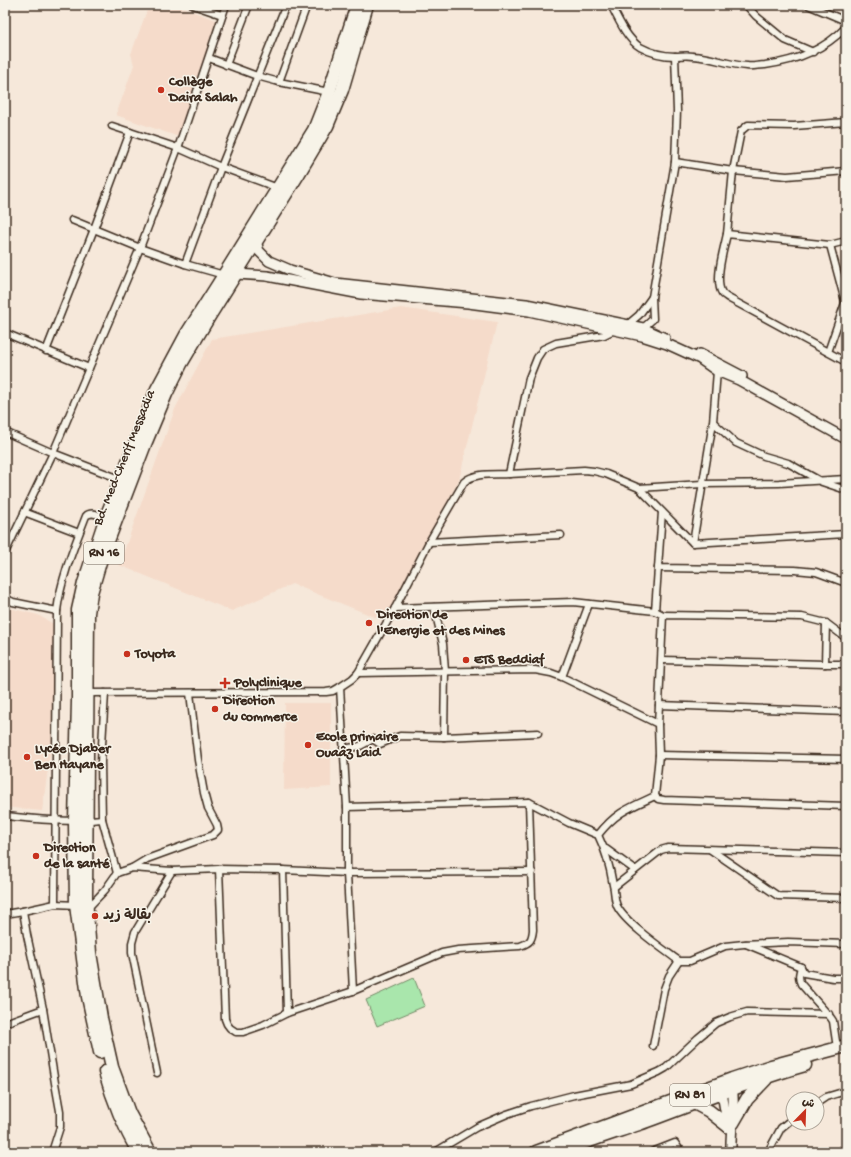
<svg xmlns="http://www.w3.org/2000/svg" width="851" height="1157" viewBox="0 0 851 1157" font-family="'Gochi Hand','Playpen Sans Arabic',sans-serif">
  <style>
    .built { fill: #f5dbca }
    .green { fill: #a9e6ac; stroke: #728865 }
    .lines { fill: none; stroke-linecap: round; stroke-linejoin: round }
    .street-casing { stroke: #3b2a1e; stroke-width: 9 }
    .secondary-casing { stroke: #3b2a1e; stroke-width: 12 }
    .highway-casing { stroke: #3b2a1e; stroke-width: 15 }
    .street { stroke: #f7f3e8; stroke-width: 6 }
    .secondary { stroke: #f7f3e8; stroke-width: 9 }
    .highway { stroke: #f7f3e8; stroke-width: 12 }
    .poi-dot { fill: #c8321e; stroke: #f7f3e8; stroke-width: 1.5 }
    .labels { text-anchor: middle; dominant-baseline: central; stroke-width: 3; stroke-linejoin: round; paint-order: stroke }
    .shield { fill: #f7f3e8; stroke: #73665b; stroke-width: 1 }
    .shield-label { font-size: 13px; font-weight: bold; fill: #3b2a1e }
    .poi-label { font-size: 14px; font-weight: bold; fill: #3b2a1e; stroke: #f7f3e8; text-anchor: start }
    .street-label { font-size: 14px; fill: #3b2a1e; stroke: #f7f3e8 }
  </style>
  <rect width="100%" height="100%" fill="#f6e8da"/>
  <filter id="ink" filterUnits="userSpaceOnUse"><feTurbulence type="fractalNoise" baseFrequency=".025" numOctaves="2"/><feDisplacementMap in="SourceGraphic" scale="8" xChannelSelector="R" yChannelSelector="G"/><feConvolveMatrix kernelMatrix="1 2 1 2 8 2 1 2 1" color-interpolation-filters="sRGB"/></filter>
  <g filter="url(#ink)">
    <g class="built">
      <path d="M149 5H175L224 23 179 137 116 115 134 65 131 54Z"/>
      <path d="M401 308 497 322 459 480 385 621 292 584 232 611 119 565 175 409 212 339Z"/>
      <path d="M5 607 38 615 55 625 57 707 42 811 5 807Z"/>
      <path d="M285 703H331V787L284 790Z"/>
    </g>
    <path class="green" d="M414 978 425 1006 377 1026 366 1000Z"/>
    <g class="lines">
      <g class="street-casing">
        <g id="street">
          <path d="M193 5 222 15"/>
          <path d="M611 5C618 19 627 39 640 47 651 53 663 56 675 56 681 56 687 55 693 56 712 57 728 65 747 66 753 67 759 65 765 65 796 61 824 50 846 27"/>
          <path d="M746 5 756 16 785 40 813 52"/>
          <path d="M808 5 846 21"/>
          <path d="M209 58 257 76 279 82 329 92"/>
          <path d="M226 65 249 5"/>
          <path d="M279 82 307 5"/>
          <path d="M112 126 178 148 221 167 278 188"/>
          <path d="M675 162 677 111 675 56"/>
          <path d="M72 220 140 248 185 264 224 275"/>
          <path d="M727 234 733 171 741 131 748 125 794 126 846 122"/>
          <path d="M846 241 830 245 727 234C724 248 714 281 722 293 724 296 727 297 730 299L846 362"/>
          <path d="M830 245 846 305"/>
          <path d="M185 264 221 167 286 5"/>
          <path d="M626 326 639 315 652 297"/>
          <path d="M642 331 643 328 653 319 652 297 675 162 733 171 787 176 846 171"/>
          <path d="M5 333 89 368"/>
          <path d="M46 351 94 229 130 132"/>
          <path d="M828 352 845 303"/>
          <path d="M713 422 736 443 764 456 788 463 822 482 846 490"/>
          <path d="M5 432 53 453 120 479"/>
          <path d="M509 474 584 470 594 471 606 474 639 488 702 484 779 483 846 479"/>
          <path d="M639 488 693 543 846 534"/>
          <path d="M24 512 79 533"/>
          <path d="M662 512 658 568 795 570 816 572 846 583"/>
          <path d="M429 542 561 535"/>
          <path d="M693 543 713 422 717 371"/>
          <path d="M5 553 53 453 140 248 178 148 226 5"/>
          <path d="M5 598 13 602 57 611"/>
          <path d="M434 607 443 644 445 671 444 737"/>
          <path d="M395 608 573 602 655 611 663 615"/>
          <path d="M655 611 658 568"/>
          <path d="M662 660 825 664 826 623"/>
          <path d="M825 664H846"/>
          <path d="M358 673 535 670 551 673 562 677 658 724 659 755 655 796C629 808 616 812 598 835"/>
          <path d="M562 677 589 604"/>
          <path d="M340 687 347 807"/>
          <path d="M88 693 326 692 333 691 340 687 352 679 358 673 395 608 429 542 464 482C475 472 494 475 509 474L529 378 537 358 543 349 556 343 604 335 614 330"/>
          <path d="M659 705 663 615 802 617 826 623 846 638"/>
          <path d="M658 724 659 705 846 712"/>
          <path d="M343 749 360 746 373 739 380 744 400 736 444 737 538 733"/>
          <path d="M659 755 846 759"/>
          <path d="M655 796 658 799 664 800 846 806"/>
          <path d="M5 816C38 819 69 823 102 819L101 762 105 693"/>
          <path d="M102 819 117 873"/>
          <path d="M606 849 635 870"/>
          <path d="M711 850 778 896 846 898"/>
          <path d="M132 868 147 859 213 835 218 830 217 825 208 808 204 793 198 760 190 693"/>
          <path d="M219 869 225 1019 227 1024 230 1028 236 1032H243L263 1025 287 1013 353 991 442 953 458 950 520 946C530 943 532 940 533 930L529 802"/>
          <path d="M283 870 287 1013"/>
          <path d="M614 887 661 850 668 848 846 853"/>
          <path d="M55 904 57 611C61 578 74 547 86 516 91 511 99 515 106 517"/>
          <path d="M87 909 105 890 117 873 132 868 172 871 219 869 283 870 347 873 532 872"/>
          <path d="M5 914 23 911"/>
          <path d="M746 944 801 967 804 973 833 978H846"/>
          <path d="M801 967C799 974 798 978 801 984L831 1018 833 1021 837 1048"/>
          <path d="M353 991 347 873V807L529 802 569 823 598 835C606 851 610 867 613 885 615 892 614 899 617 906 625 923 663 949 679 961H690L725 946 744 944 788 942 846 944"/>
          <path d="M5 1023 43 1009"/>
          <path d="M653 1046 664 989 669 976 679 961"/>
          <path d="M157 1073 132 953V943L135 932 172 871"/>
          <path d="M817 1103 826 1097 846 1091"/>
          <path d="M52 1152 60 1127V1111L55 1083 43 1009 27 935 23 911 55 904 76 905"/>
          <path d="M435 1152 477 1127 507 1114 531 1106 574 1095 631 1084 659 1072 666 1068 698 1038 716 1023 730 1017 747 1012 829 1014"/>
          <path d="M652 1152 675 1143 681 1152"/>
          <path d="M768 1152 781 1128 793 1118"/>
          <path d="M838 1152 846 1148"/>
        </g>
      </g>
      <g class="secondary-casing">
        <g id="secondary">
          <path d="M256 241 259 251 269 261 290 270 335 283 526 304 643 328 665 338"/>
          <path d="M236 274 267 276 361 294 468 303 529 311 642 336 667 344 700 359 717 371 739 380 846 439"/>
          <path d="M700 354 742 376"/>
          <path d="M721 1087 728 1128"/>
          <path d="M731 1152C730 1129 736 1107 732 1084"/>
        </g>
      </g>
      <g class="highway-casing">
        <g id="highway">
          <path d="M100 1052 88 997 76 905 75 821 78 701V610L84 583 106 517 157 389 186 335 224 275 314 130 329 92 357 5"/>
          <path d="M105 1072C113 1100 124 1127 138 1152"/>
          <path d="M694 1103 709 1111 728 1126"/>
          <path d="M733 1123 747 1099 766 1079"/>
          <path d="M150 1152 129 1113 112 1067 101 1018 90 953 86 898 88 613 91 593 100 562 145 444 166 394 181 364 210 315 299 173 327 126 342 90 367 5"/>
          <path d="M536 1152 732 1079 771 1066 846 1046"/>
          <path d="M561 1152C586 1141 613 1133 639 1124 694 1104 748 1081 805 1065"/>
        </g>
      </g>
      <use href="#street" class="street"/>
      <use href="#secondary" class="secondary"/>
      <use href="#highway" class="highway"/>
    </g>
  </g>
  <g class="poi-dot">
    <circle cx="161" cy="90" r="4"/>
    <circle cx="369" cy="623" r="4"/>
    <circle cx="127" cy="654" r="4"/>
    <circle cx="466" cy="660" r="4"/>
    <path d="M223 677h4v4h4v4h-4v4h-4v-4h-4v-4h4z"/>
    <circle cx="215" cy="709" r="4"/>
    <circle cx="308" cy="745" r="4"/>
    <circle cx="27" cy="757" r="4"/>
    <circle cx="36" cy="856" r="4"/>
    <circle cx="95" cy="916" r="4"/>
  </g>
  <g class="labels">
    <g class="shield">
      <rect x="84" y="542" width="40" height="22" rx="3"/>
      <rect x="670" y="1084" width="40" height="22" rx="3"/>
    </g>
    <g class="shield-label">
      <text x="104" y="553">RN 16</text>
      <text x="690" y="1095">RN 81</text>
    </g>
    <g class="poi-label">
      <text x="169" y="82">Collège<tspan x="169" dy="16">Daira Salah</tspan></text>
      <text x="377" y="615">Direction de<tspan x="377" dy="16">l'Energie et des Mines</tspan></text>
      <text x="135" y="654">Toyota</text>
      <text x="474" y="660">ETS Beddiaf</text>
      <text x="234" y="683">Polyclinique</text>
      <text x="223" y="701">Direction<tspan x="223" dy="16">du commerce</tspan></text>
      <text x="316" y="737">Ecole primaire<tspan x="316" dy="16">Ouaâz Laid</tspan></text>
      <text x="35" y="749">Lycée Djaber<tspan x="35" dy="16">Ben Hayane</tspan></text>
      <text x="44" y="848">Direction<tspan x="44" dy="16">de la santé</tspan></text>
      <text x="103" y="916">بقالة زيد</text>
    </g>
    <g class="street-label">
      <text transform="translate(125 458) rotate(-68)">Bd. Med-Cherif Messadia</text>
    </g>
  </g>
  <rect width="851" height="1157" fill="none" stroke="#f7f3e8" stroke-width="20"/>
  <rect x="10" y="10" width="831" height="1137" fill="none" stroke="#3b2a1e" stroke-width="1.5" filter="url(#ink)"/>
  <g transform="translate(805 1111) rotate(23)"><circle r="19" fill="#f7f3e8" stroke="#aca397"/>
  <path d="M0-3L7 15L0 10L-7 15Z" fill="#c8321e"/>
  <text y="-6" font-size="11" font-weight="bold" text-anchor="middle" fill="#3b2a1e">ش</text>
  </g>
</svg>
